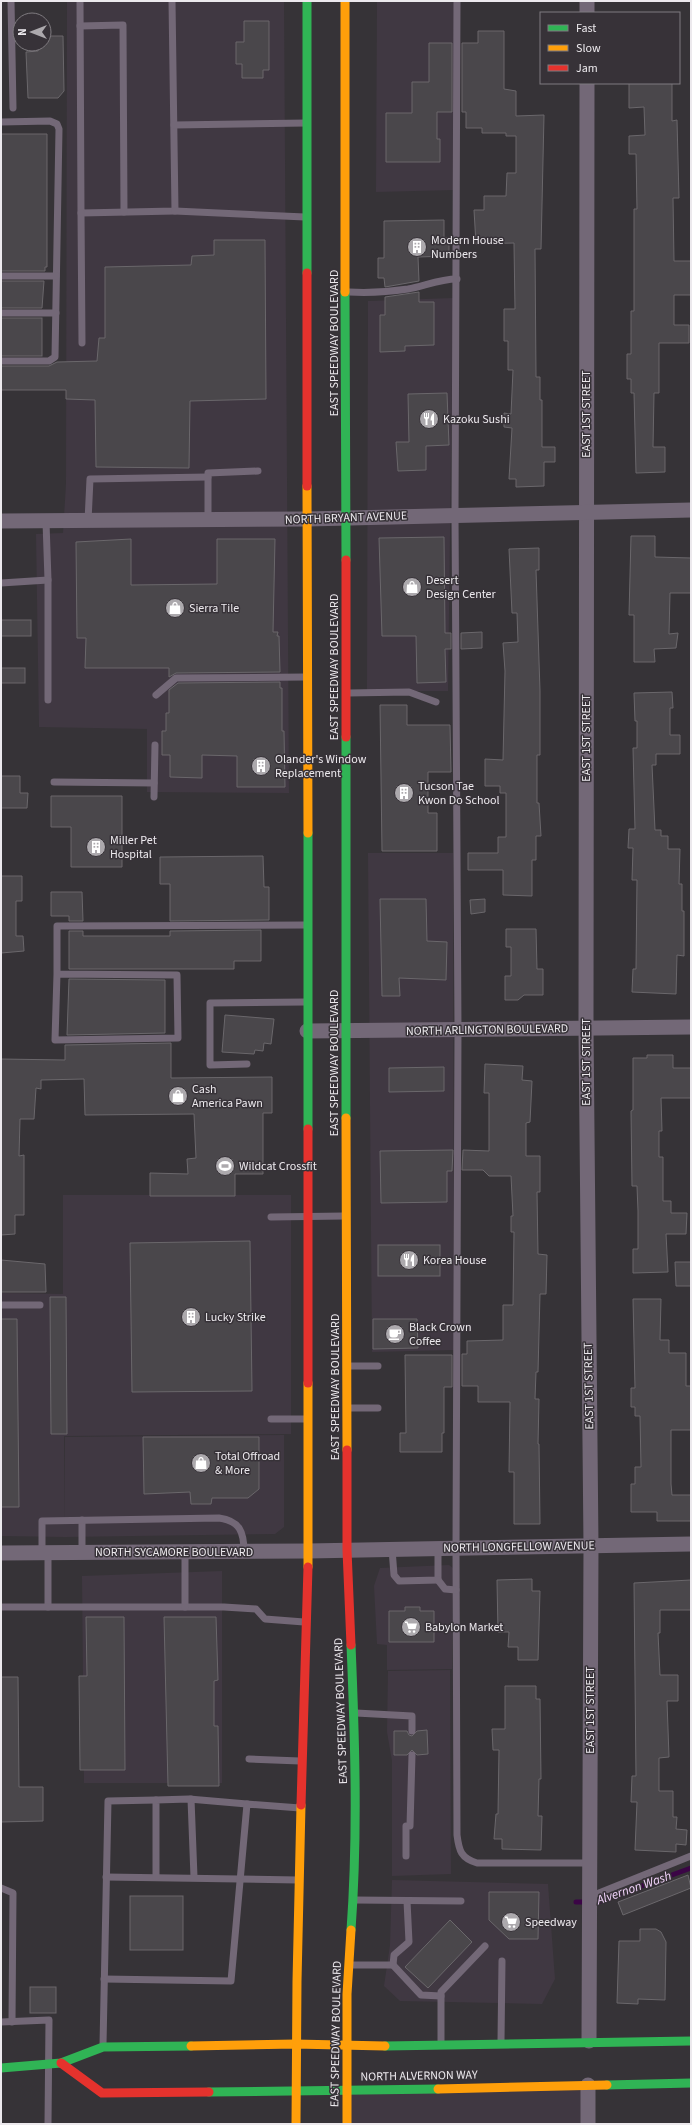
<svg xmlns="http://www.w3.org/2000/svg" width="692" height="2125" viewBox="0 0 692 2125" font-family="'Source Sans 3',sans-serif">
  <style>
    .built { fill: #403842 }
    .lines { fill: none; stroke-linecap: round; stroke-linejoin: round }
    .stream { stroke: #3b0546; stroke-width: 5 }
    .building { fill: #4a474b; stroke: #6a676b }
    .lane { stroke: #736877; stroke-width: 7 }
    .street { stroke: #736877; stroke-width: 15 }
    .fast { stroke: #30b455; stroke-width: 9 }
    .slow { stroke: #ff9f0a; stroke-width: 9 }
    .jam { stroke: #e5322d; stroke-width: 9 }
    .labels { text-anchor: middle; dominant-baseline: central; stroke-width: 3; stroke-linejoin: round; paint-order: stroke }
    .poi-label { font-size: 12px; fill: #ece9ed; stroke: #373238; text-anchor: start }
    .street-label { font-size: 12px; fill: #ece9ed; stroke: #373238 }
    .water-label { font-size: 13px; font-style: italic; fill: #f3d5fc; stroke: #373238 }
  </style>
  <rect width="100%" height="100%" fill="#363337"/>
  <g class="built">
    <path d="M67 1H284L289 793 147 792V729L39 727 36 534 63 533 66 484Z"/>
    <path d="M377 1H455V190L376 192Z"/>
    <path d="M453 298 448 691H367L368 301Z"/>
    <path d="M368 853H453L454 1350 372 1352Z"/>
    <path d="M63 1195H291V1434L64 1436 65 1527V1437L284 1435V1527L275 1534 65 1537 1 1536V1293L63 1294Z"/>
    <path d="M449 1565 453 1568 452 1669 387 1670V1645L377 1644 374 1586 380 1568Z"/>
    <path d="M222 1571V1783H84L82 1576Z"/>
    <path d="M450 1670 451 1874 392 1876V1761L387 1732 388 1671Z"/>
    <path d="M392 1880 548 1884 555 1979 542 2004 400 2001 384 1986 390 1945Z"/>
    <path d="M588 2085V2124H347V2090Z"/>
  </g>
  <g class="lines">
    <path class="stream" d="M576 1902H598L691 1868"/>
  </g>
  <g class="building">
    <path d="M244 21H269V70H263V78H242V64H236V42H244Z"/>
    <path d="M478 31H504V89L516 91V116L544 115 541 249H535L536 377H540V400H542V447H555V462H544V486L516 487V479H509L512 428 504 427V413L511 414 513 370H508V341H504V309H515L514 243 476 244 474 210H484V196H506L507 173H516V136H506V133H482V128H466V112H462V43H478Z"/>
    <path d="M44 36H63L64 91 58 98H28L26 52 38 51V44H44Z"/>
    <path d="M429 43H452V112H437V139H440V162H386V113H412V82H429Z"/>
    <path d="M629 83H672V121L677 120 679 198H673L674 261H691V295H674V325H689V343H659V393H654L653 447H665V472L636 473 634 393H631V379H627V354H631V311H634V209H637L636 154H629V136L645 135 644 107 629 108Z"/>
    <path d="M1 134H47V267H45V271H1Z"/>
    <path d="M444 220V238H449V256L418 257 419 281 385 287 384 278H378V258H384V221Z"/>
    <path d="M214 240H265L266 399 190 401 189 468 96 467 95 400 66 399V390H1V366H49L57 362 97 361 99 338H105V267L191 265 192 256 214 255Z"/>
    <path d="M1 281H44L42 308H1Z"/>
    <path d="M419 292V302H434V345L405 346V351L380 352V315H385V297Z"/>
    <rect x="1" y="318" width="41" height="38"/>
    <path d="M447 393 449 445 426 446V470L398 471 396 442H409L408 394Z"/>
    <path d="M631 536H655V557L691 558V593H670L669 634 678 633 676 648 654 649 655 662H634V615H629Z"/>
    <path d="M444 537 445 633H451V649H445L446 682 417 683 416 636H382L379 538Z"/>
    <path d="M131 539V585L217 584V539H275L273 632H278L277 636H279L280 672 176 673 169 677V668H85L86 638H77L76 542Z"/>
    <path d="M539 548V570H536L540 691V755H537V803H539L541 836H536V860H532V896L503 895V870H468V853H498V837H506V793H500V786H485V759L503 760 505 671 503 643 518 642 517 613H512L509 549Z"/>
    <rect x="1" y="620" width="30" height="16"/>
    <path d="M482 632V648L461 649V633Z"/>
    <rect x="1" y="668" width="24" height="15"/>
    <path d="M280 682V688H282V731H284L285 787H237V756L202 755V778L170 777V755H162V731H166V713H169V690L178 683Z"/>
    <path d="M672 692 673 708H670V735H680V754H656V765H652L655 830H661V836H668V849H680L679 884H682V911H684V956L677 955 676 994 632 992 633 969H636L637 880H632L633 848H628L629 829H635L633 748H637V721H635L634 693Z"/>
    <path d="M380 705H407V725H450L451 772H428V813H437V851H382Z"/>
    <path d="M1 776H20V793H28L27 808H1Z"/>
    <path d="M51 796H122V867H71V827H51Z"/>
    <path d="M263 856 264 887H269V920L170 921V884H160V857Z"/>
    <path d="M1 876H22V901H16V936H23L24 951 1 953Z"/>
    <path d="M51 892H82L83 921H69V916H51Z"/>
    <path d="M380 899H426L427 941 447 942 446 980 399 978 400 996H382Z"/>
    <path d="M485 899V912L471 914 470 900Z"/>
    <path d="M506 929H536L537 969H543V995H524L518 1000H505V976H511V947H506Z"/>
    <path d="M261 930V961H234V969H69V931H83V936H170V931Z"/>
    <path d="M69 979 165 980V1033L67 1035Z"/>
    <path d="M225 1015 274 1019 271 1044 264 1043 263 1051 255 1050 254 1054 222 1052Z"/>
    <path d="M171 1043V1078L272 1077V1113H263V1174H235V1196H150V1173L188 1174 187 1159 196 1158 194 1114 85 1115 84 1079 41 1080V1089L36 1088 34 1119H20L19 1156 24 1155V1215H15V1234L1 1235V1059L65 1060V1045Z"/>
    <path d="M647 1055H673V1068H691V1098H661L662 1131H659V1157H663V1201H671V1213H687L686 1234H666L668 1272 633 1273V1249H638V1211L637 1186H632L631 1111 633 1110V1058H647Z"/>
    <path d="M485 1064 523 1066 522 1080 532 1081 530 1122 526 1123V1156H540V1192H537L538 1254 547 1255 546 1294H540L538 1372H536L535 1399H539L538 1444H539L540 1524H514V1472H509L510 1402H478V1386H462V1354H467V1341L503 1340V1305H513L514 1232H511V1216H513L511 1176H489L483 1170H462L463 1150 489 1151V1093H484Z"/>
    <path d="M444 1067V1091L389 1092V1068Z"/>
    <path d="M453 1150 452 1171H447V1202L381 1203 380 1151Z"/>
    <path d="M250 1241 252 1391 132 1392 130 1243Z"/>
    <rect x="378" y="1245" width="62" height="31"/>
    <path d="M1 1260 45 1264 46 1292H1Z"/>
    <path d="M675 1262H691V1286H676Z"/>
    <path d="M50 1297H66L67 1434H51Z"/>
    <path d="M633 1299H661L660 1340H669V1353H686V1386H691V1430H671V1484L672 1495H691V1521H657V1512H631V1484H635V1467H641L640 1416H635V1407H631V1388H635Z"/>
    <path d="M1 1319H17L19 1507H1Z"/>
    <path d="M373 1319H417L418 1348 373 1349Z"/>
    <path d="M405 1355H452V1387H444V1433H442V1452H400V1433H406Z"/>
    <path d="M143 1437H259V1489L248 1498H212L211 1504H191L190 1492 144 1494Z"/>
    <path d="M532 1579V1591H540L538 1660H518V1647H508L509 1632H498L497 1580Z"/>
    <path d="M691 1580V1610H660V1633H658L660 1675H678V1701H667L669 1757 659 1758V1791H673V1817H677L676 1829 687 1830 686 1845 676 1844V1852L635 1850 637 1802H631L632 1776H636L634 1583Z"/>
    <path d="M405 1607H420V1611H434V1642H389V1611H405Z"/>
    <path d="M86 1617H124L125 1770H80L79 1676H87Z"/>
    <path d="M164 1617H216L218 1680 214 1681V1726H218L219 1786H168Z"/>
    <path d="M1 1677H18L19 1787H43V1821L1 1822Z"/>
    <path d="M505 1686H536V1699H540L541 1779H539L538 1816H542L541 1850 502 1849V1839H494L496 1814H498L499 1750H493L492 1729H505Z"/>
    <path d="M427 1730 428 1754 417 1755 412 1750 407 1755H394V1731H407L409 1735 412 1736 417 1731Z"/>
    <path d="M688 1875 691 1888 623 1915 618 1902Z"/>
    <path d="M489 1892H539L538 1939H509L489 1920Z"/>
    <rect x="130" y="1896" width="53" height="54"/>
    <path d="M450 1920 472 1942 428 1988 405 1967Z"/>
    <path d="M640 1929H656L661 1932 666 1942 665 2000 638 1999V2004L617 2003 619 1941H640Z"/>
    <rect x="30" y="1987" width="26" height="26"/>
  </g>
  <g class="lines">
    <g class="lane">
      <path d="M11 1 13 108"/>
      <path d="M80 1 81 213 175 211 172 1"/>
      <path d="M457 1 455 514 458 1030 456 1548 457 1835C459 1851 461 1858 477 1863H589"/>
      <path d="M80 26 123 25 124 212"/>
      <path d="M1 122 50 121 57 124 59 129 55 357 49 361H1"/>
      <path d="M174 125 306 123"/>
      <path d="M175 211 305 217"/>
      <path d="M81 213 82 343"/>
      <path d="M1 276H56"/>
      <path d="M349 292C368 293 388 292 408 289 424 286 440 279 457 279"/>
      <path d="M1 313H56"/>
      <path d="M208 520V473L258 471"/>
      <path d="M88 521 90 479 208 477"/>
      <path d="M1 583 48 580 46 522"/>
      <path d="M348 693 409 692 436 702"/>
      <path d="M156 695 176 678 305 677"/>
      <path d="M48 700V580"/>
      <path d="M54 782 154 783"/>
      <path d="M154 797 155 745"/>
      <path d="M57 974 55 1040 178 1038 177 975 57 974V926L305 925"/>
      <path d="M247 1064 210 1065V1003L305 1002"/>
      <path d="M271 1217 344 1216"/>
      <path d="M1 1305H40"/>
      <path d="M349 1366H378"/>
      <path d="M349 1408H378"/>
      <path d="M271 1419H305"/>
      <path d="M82 1520V1552"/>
      <path d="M392 1549 394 1575 399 1581 438 1580V1549"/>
      <path d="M42 1552V1521L219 1518C240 1521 244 1532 244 1552"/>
      <path d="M48 1552V1607"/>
      <path d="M438 1580 445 1589 456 1590"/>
      <path d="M1 1607H224L256 1609 265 1619 304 1622"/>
      <path d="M185 1607V1552"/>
      <path d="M356 1713 412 1716V1731"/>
      <path d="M249 1759 300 1761"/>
      <path d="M191 1799 194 1877"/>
      <path d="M410 1826 412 1755"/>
      <path d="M406 1856V1826"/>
      <path d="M106 1877 298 1880"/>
      <path d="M156 1877V1800L189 1799 247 1804"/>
      <path d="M1 1888 13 1893 12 2022"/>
      <path d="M589 1897 691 1856"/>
      <path d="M355 1900 461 1901"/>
      <path d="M352 1965H393L421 1995 441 1996"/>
      <path d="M393 1965 394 1955 409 1942 407 1901"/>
      <path d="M104 1979 231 1981 247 1804 300 1808"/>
      <path d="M1 2022 49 2020 48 2124"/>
      <path d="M501 2041 502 1961"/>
      <path d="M441 2042V1992L485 1946"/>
      <path d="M103 2045 108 1801 156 1800"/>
    </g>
    <g class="street">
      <path d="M587 13V1"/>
      <path d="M587 83 586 1029 591 1546 589 2041"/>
      <path d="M1 521 307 519 691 510"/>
      <path d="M307 1031 691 1027"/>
      <path d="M1 1553 308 1551 691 1544"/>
      <path d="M588 2085V2124"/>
    </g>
    <g class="fast">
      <path d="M307 1V273"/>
      <path d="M345 292 346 560"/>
      <path d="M346 737V1118"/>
      <path d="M308 833V1129"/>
      <path d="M351 1645C355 1740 358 1835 351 1930"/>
      <path d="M385 2046 691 2041"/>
      <path d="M1 2068 61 2063 103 2047 191 2046"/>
      <path d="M607 2085 691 2083"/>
      <path d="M209 2092 438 2089"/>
    </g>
    <g class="slow">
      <path d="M345 1V292"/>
      <path d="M307 486 308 833"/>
      <path d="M346 1118 347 1450"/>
      <path d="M308 1567V1383"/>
      <path d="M191 2046 295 2044 385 2046"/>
      <path d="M438 2089 607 2085"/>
      <path d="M296 2124 297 1981 301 1805"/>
      <path d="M347 2124V1994L351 1930"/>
    </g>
    <g class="jam">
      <path d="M307 273V486"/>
      <path d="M346 560V737"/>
      <path d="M308 1129V1383"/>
      <path d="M347 1450V1550L351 1645"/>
      <path d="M301 1805 308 1567"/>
      <path d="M61 2063 102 2093 209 2092"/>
    </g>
  </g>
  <defs>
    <g id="building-disc" transform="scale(1)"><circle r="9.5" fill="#aca9ad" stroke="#373238"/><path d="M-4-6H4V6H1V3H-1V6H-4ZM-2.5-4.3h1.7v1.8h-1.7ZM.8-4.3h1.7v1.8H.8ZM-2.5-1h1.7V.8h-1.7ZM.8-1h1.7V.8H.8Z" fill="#fff"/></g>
    <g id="restaurant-disc" transform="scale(1)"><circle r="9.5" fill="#aca9ad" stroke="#373238"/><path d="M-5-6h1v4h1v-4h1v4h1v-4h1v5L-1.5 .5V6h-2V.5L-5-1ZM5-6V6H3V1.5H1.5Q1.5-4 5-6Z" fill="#fff"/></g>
    <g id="shop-disc" transform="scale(1)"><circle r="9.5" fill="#aca9ad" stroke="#373238"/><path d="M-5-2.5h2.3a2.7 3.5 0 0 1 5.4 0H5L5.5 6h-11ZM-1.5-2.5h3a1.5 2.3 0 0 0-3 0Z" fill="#fff"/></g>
    <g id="stadium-disc" transform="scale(1)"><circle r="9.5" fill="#aca9ad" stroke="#373238"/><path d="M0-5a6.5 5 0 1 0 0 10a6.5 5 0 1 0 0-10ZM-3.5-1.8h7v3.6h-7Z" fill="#fff"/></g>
    <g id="cafe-disc" transform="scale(1)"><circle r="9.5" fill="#aca9ad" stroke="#373238"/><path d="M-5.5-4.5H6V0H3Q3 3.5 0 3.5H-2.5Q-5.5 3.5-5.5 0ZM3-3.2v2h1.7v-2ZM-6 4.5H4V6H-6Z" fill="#fff"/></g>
    <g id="supermarket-disc" transform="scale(1)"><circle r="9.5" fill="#aca9ad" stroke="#373238"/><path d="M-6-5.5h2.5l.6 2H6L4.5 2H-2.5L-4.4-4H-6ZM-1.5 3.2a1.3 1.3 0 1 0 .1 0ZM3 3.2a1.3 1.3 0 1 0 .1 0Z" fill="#fff"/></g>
  </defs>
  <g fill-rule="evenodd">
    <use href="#building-disc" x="417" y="247"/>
    <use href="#restaurant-disc" x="429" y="419"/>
    <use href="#shop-disc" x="412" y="587"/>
    <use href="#shop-disc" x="175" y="608"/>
    <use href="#building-disc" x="261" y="766"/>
    <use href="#building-disc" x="404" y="793"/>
    <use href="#building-disc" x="96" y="847"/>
    <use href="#shop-disc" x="178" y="1096"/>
    <use href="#stadium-disc" x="225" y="1166"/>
    <use href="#restaurant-disc" x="409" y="1260"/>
    <use href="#building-disc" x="191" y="1317"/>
    <use href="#cafe-disc" x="395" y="1334"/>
    <use href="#shop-disc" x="201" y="1463"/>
    <use href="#supermarket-disc" x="411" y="1627"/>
    <use href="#supermarket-disc" x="511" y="1922"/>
  </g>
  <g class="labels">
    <g class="poi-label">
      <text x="431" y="240">Modern House<tspan x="431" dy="14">Numbers</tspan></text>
      <text x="443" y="419">Kazoku Sushi</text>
      <text x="426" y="580">Desert<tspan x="426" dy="14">Design Center</tspan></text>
      <text x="189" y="608">Sierra Tile</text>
      <text x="275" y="759">Olander's Window<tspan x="275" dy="14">Replacement</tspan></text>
      <text x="418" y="786">Tucson Tae<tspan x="418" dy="14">Kwon Do School</tspan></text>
      <text x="110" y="840">Miller Pet<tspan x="110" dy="14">Hospital</tspan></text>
      <text x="192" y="1089">Cash<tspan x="192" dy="14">America Pawn</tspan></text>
      <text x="239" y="1166">Wildcat Crossfit</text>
      <text x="423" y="1260">Korea House</text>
      <text x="205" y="1317">Lucky Strike</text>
      <text x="409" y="1327">Black Crown<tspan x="409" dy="14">Coffee</tspan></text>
      <text x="215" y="1456">Total Offroad<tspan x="215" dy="14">&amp; More</tspan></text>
      <text x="425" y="1627">Babylon Market</text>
      <text x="525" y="1922">Speedway</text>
    </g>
    <g class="street-label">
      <text transform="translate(334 343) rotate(-90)">EAST SPEEDWAY BOULEVARD</text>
      <text transform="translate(586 414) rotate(-90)">EAST 1ST STREET</text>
      <text transform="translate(346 518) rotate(-2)">NORTH BRYANT AVENUE</text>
      <text transform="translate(334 667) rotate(-90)">EAST SPEEDWAY BOULEVARD</text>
      <text transform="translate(586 738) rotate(-90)">EAST 1ST STREET</text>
      <text transform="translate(487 1030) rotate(-1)">NORTH ARLINGTON BOULEVARD</text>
      <text transform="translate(586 1062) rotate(-90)">EAST 1ST STREET</text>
      <text transform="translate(334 1063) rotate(-90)">EAST SPEEDWAY BOULEVARD</text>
      <text transform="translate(589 1386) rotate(-91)">EAST 1ST STREET</text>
      <text transform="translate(335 1387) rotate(-90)">EAST SPEEDWAY BOULEVARD</text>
      <text transform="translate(519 1547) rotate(-1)">NORTH LONGFELLOW AVENUE</text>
      <text x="174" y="1552">NORTH SYCAMORE BOULEVARD</text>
      <text transform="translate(590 1710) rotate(-90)">EAST 1ST STREET</text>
      <text transform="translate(341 1711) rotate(-92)">EAST SPEEDWAY BOULEVARD</text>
      <text transform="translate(336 2034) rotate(-89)">EAST SPEEDWAY BOULEVARD</text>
      <text transform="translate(419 2076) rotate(-1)">NORTH ALVERNON WAY</text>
    </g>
    <g class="water-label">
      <text transform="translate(634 1888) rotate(-19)">Alvernon Wash</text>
    </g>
  </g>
  <rect width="692" height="2125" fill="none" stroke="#ece9ed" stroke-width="4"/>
  <rect x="540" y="12" width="140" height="72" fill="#373238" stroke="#7f7b80"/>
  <rect x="548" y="25" width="20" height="6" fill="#30b455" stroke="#7f7b80"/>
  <text x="576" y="32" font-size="12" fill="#ece9ed">Fast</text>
  <rect x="548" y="45" width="20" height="6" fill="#ff9f0a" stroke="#7f7b80"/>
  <text x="576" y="52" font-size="12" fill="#ece9ed">Slow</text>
  <rect x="548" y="65" width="20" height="6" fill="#e5322d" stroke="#7f7b80"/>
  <text x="576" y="72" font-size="12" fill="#ece9ed">Jam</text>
  <g transform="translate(32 32) rotate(270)"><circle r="19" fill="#373238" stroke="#7f7b80"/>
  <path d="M0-3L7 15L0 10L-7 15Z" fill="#aca9ad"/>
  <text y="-6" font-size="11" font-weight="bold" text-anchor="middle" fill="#ece9ed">N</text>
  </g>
</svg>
